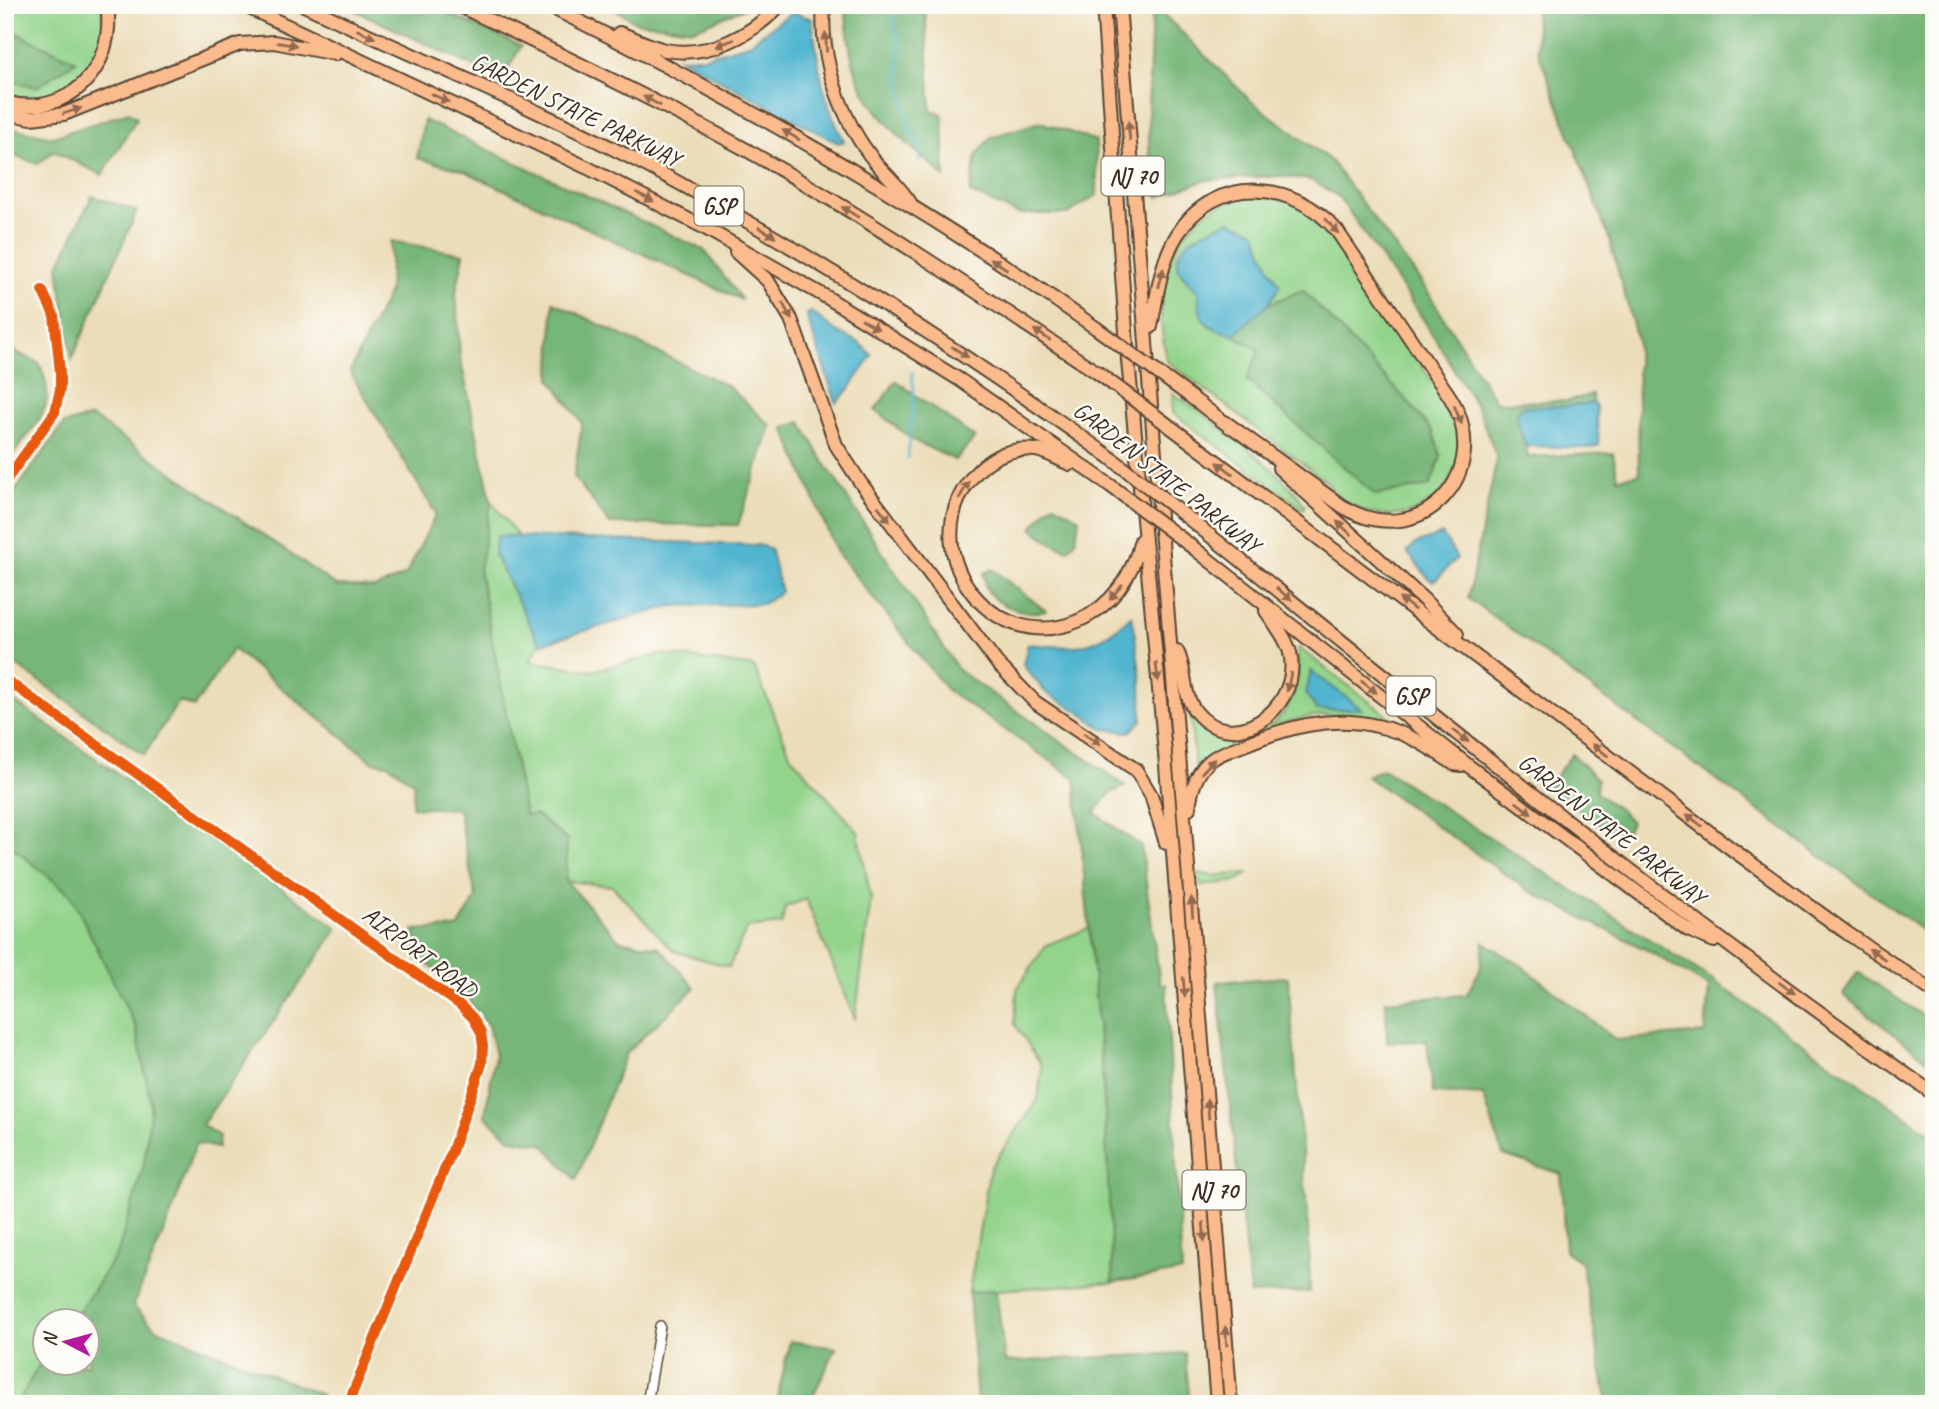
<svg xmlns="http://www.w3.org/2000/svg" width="1939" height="1409" viewBox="0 0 1939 1409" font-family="Caveat,sans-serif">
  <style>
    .green { fill: #93d48b; stroke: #677f54; stroke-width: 2 }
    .forest { fill: #76b677; stroke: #58704a; stroke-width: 2 }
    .water { fill: #51b5d0; stroke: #467077; stroke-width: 2 }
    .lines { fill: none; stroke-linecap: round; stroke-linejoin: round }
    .stream { stroke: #51b5d0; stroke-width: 2.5 }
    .minor-casing { stroke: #564535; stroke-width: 12 }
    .highway-casing { stroke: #564535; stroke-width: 16 }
    .minor { stroke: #fff; stroke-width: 9 }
    .highway { stroke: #fbbb8c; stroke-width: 12 }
    .highway-bridge-casing { stroke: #564535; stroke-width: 16; stroke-linecap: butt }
    .highway-bridge { stroke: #fbbb8c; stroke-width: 12 }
    .cycleway-casing { stroke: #fdfcf7; stroke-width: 15 }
    .cycleway { stroke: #e8590c; stroke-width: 10 }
    .oneway { fill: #916b50 }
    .labels { text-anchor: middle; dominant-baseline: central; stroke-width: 5; stroke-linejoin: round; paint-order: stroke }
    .shield { fill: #fdfcf7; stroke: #75695f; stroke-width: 2 }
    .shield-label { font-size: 23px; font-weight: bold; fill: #3b2a1e }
    .street-label { font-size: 24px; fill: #3b2a1e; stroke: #fdfcf7 }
  </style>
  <rect width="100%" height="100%" fill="#fdfcf7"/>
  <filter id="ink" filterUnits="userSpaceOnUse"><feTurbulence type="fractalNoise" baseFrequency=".0143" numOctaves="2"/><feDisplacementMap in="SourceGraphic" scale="14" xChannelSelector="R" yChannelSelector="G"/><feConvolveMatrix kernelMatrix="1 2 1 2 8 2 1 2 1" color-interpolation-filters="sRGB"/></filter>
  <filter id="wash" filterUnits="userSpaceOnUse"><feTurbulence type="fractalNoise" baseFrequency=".00686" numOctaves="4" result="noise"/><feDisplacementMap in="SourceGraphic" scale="28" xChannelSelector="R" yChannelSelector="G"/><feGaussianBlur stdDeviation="1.57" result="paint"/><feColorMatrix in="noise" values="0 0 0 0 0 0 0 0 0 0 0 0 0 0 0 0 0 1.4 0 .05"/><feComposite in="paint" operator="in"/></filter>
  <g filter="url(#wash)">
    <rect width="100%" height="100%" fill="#ecddb9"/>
    <g class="green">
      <path d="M5 5H101C113 49 80 98 33 100 23 101 14 98 5 95V80L37 87 76 61 5 28Z"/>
      <path d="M1249 195 1292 201 1325 223 1458 419 1459 463 1441 495 1414 512 1391 516 1369 513 1344 501 1333 492 1328 483 1166 360C1165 342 1160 329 1161 312 1163 253 1189 207 1249 195Z"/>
      <path d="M1172 393C1204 413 1288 475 1305 506L1303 509 1173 413Z"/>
      <path d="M491 501 518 536H498L494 554 540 644 530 661 592 671 662 654 754 667 791 756 858 832 871 899 855 1019 806 899 785 907 782 924 747 928 729 967 674 951 612 886 566 881 567 840 525 815 479 570Z"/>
      <path d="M1299 648 1408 731C1361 713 1327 708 1278 725L1279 727 1195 766 1190 713C1198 723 1207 724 1217 731 1225 737 1235 737 1247 735 1288 726 1302 688 1297 650Z"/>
      <path d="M5 841 71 894 136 1027 151 1104 144 1165 118 1252 73 1321 46 1322 45 1355 17 1404H5Z"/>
      <path d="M1199 873 1213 876 1249 873 1236 881 1201 886Z"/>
      <path d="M1090 928 1108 1149 1113 1282 969 1292 990 1168 1038 1100 1042 1066 1015 1024 1017 989 1046 945Z"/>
    </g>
    <g class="forest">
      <path d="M344 5H430L521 46 502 80Z"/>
      <path d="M608 5H752L694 29 636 22Z"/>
      <path d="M845 5H925L931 110 942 114 943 120 945 177C919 154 883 125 866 95 850 68 848 35 845 5Z"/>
      <path d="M1535 5H1934V939L1468 598 1497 458 1478 409 1423 319 1339 197 1311 180 1280 176 1206 180 1158 197 1150 171 1148 108 1152 13 1157 8 1252 102 1330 160 1424 286 1496 402 1569 401 1592 394 1593 403 1516 419 1526 446 1528 457 1613 453 1618 478 1639 474 1637 339 1608 235 1537 49Z"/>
      <path d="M5 28 76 61 37 87 5 80Z"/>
      <path d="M129 112 137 118 102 175 54 151 38 164 5 153V127L53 137Z"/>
      <path d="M424 120 704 250 742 300 462 170 417 158Z"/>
      <path d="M1040 122 1096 141 1097 195 1068 214H1018L970 193 976 156 991 137Z"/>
      <path d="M92 196 137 211 72 359 58 267Z"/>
      <path d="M391 241 464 254 456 292 460 357 491 501 479 570 525 815H536L567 840 566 881 619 940 659 947 695 988 626 1053 576 1180 543 1144 511 1139 485 1116 495 1055 488 1025 447 976 417 958 414 930 458 928 476 898 458 809 412 807 414 783 388 764 373 762 233 649 194 707 179 701 144 755 5 657V505L64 424 92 417 337 586 375 588 406 575 436 514 350 372 389 292Z"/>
      <path d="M1303 290 1409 403 1433 432 1441 457 1430 486 1375 495 1247 380 1259 350 1233 335 1268 304Z"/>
      <path d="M553 302 728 386 771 426 738 525 610 524 574 477 582 423 551 379Z"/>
      <path d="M5 347 39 363C59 406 39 419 14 453L5 455Z"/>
      <path d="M896 381 975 438 955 460 914 441 875 410Z"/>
      <path d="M801 422 821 457 959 671 1126 786 1111 793 1095 813 1141 846 1160 984H1166L1182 1272 1113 1282 1103 1077 1075 778 947 690 837 553 784 428Z"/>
      <path d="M1055 504 1079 518 1076 540 1068 550 1050 542 1032 528 1049 507Z"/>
      <path d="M992 569 1046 611C1028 615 999 608 988 591 985 587 985 579 983 574Z"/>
      <path d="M5 695 338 928 202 1125 219 1136 217 1148 196 1143 172 1212 133 1306 155 1328 322 1395 323 1404H17L45 1355 46 1364H88V1322L73 1321 118 1252 144 1165 151 1104 136 1027 71 895 5 841Z"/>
      <path d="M1572 754 1597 779 1596 793 1621 811 1631 822 1626 833 1602 827 1548 786Z"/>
      <path d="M1383 769 1710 978 1934 1136V1404H1610L1606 1394 1581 1262 1565 1251 1561 1174 1503 1155 1483 1095 1433 1093 1427 1041 1387 1042 1386 1001 1466 995 1480 970 1484 942 1522 966 1616 1040 1705 1033 1709 987 1647 950 1529 891 1366 776Z"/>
      <path d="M1858 972 1934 1023V1065L1843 995Z"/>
      <path d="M1288 977 1308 1224 1310 1292 1250 1294 1217 982Z"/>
      <path d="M996 1290 1005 1362 1185 1353 1190 1404H977L969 1292Z"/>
      <path d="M790 1341 836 1348 809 1404H776Z"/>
    </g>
    <g class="water">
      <path d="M792 12 812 19C818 65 822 99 844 141L838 143 679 58 703 57 748 44Z"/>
      <path d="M1230 221 1255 231 1269 266 1280 286 1268 304 1233 335C1205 326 1199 323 1198 292 1193 285 1183 278 1180 271 1166 243 1212 228 1230 221Z"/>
      <path d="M811 312 836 331 858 342 872 355 849 390 836 403 807 317V314Z"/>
      <path d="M1593 403 1596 407 1599 445 1591 448 1526 446 1516 419 1519 410 1524 407 1568 406Z"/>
      <path d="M1442 534 1457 558 1436 580 1431 581 1407 552 1415 544Z"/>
      <path d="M497 536 757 545 770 548 781 592 763 604 671 606 540 644 494 554Z"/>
      <path d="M1132 615 1141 680 1142 720 1130 732 1103 729 1078 711 1046 693 1023 665 1028 644C1075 649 1096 650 1132 615Z"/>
      <path d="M1311 671 1362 709 1317 710 1306 694Z"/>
    </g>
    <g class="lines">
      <g class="stream">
        <path d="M890 5 899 43 900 74 908 128 920 143 919 162"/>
        <path d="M908 458 914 393 912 372"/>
      </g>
    </g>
  </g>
  <g filter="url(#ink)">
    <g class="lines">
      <g class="minor-casing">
        <g id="minor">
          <path d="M5 482 55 412 60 389V372L54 315 42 290"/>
          <path d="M5 679 460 1005 473 1018 481 1032 483 1046 482 1064 452 1151 348 1404"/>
          <path d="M647 1404 660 1326"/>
        </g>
      </g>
      <g class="highway-casing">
        <g id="highway">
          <path d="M243 5 588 168 705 228 828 298 960 380 1111 486"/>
          <path d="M304 5C425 62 550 114 668 177 821 260 966 354 1107 455"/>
          <path d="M458 5C553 51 650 97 743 148 866 217 982 295 1098 373"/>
          <path d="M547 5C737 99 923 206 1096 328"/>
          <path d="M824 5C819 58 842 122 876 163 888 177 901 188 911 204"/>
          <path d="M1103 5 1128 360 1165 753 1217 1404"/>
          <path d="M1119 5 1231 1404"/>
          <path d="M619 33C635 38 650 47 666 50 709 58 752 35 780 5"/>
          <path d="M5 102C68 120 117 67 107 5"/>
          <path d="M5 113 31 118 64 114 240 44 274 42 335 54"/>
          <path d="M736 252 768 281 791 319 836 445 860 482 997 663 1035 702 1136 770 1151 795 1166 843"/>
          <path d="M1151 327C1157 296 1160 263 1177 235 1215 173 1294 180 1337 231L1450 397C1497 473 1419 555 1342 506L1225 422"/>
          <path d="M1187 394 1230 427"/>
          <path d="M1184 437 1733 850 1847 933 1934 992"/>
          <path d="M1070 464C1059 460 1048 452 1036 450 1011 447 990 457 974 475 911 548 990 658 1078 621 1112 606 1133 575 1141 540"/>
          <path d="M1279 468 1424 600 1457 634"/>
          <path d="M1192 521C1436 717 1677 915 1934 1094"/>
          <path d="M1195 549 1470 767 1688 930 1714 941"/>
          <path d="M1177 651C1187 670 1182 695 1196 712 1232 756 1298 711 1291 658 1289 641 1275 625 1266 611"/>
          <path d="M1189 808C1191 790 1197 771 1211 760 1221 752 1235 749 1246 744 1288 727 1331 715 1377 726 1406 732 1429 747 1454 764L1461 765"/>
        </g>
      </g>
      <use href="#minor" class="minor"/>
      <use href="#highway" class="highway"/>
      <g class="highway-bridge-casing">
        <g id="highway-bridge">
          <path d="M1096 328 1187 394"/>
          <path d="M1098 373 1184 437"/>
          <path d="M1107 455 1192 521"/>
          <path d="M1111 486 1195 549"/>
        </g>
      </g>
      <use href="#highway-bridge" class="highway-bridge"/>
      <g class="cycleway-casing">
        <g id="cycleway">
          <path d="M5 482 55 412 60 389V372L54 315 42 290"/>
          <path d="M5 679 460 1005 473 1018 481 1032 483 1046 482 1064 452 1151 348 1404"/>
        </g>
      </g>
      <use href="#cycleway" class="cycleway"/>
    </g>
    <defs><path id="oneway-solid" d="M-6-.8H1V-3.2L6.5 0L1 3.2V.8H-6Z" transform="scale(1.75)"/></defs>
    <g class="oneway">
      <use href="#oneway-solid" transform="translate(366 34) rotate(25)"/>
      <use href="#oneway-solid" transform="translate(826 42) rotate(-94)"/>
      <use href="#oneway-solid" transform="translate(725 43) rotate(159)"/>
      <use href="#oneway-solid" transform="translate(287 44) rotate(9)"/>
      <use href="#oneway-solid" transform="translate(440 98) rotate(25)"/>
      <use href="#oneway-solid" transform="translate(652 101) rotate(-152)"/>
      <use href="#oneway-solid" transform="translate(72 111) rotate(-18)"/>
      <use href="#oneway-solid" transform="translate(1129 131) rotate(-95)"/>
      <use href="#oneway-solid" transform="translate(791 135) rotate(-150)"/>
      <use href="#oneway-solid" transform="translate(645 197) rotate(27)"/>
      <use href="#oneway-solid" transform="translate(850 212) rotate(-148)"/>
      <use href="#oneway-solid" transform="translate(1332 226) rotate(49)"/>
      <use href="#oneway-solid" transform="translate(767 232) rotate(29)"/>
      <use href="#oneway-solid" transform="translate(999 264) rotate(-147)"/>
      <use href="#oneway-solid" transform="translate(1161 278) rotate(-76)"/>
      <use href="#oneway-solid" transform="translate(787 311) rotate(62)"/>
      <use href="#oneway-solid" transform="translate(870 324) rotate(31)"/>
      <use href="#oneway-solid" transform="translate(1042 335) rotate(-146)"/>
      <use href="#oneway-solid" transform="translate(960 352) rotate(34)"/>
      <use href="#oneway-solid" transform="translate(1458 415) rotate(68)"/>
      <use href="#oneway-solid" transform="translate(1225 468) rotate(-143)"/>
      <use href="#oneway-solid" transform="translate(964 490) rotate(-60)"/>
      <use href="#oneway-solid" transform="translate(884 514) rotate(53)"/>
      <use href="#oneway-solid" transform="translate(1344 528) rotate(-137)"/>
      <use href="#oneway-solid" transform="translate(1116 592) rotate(130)"/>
      <use href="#oneway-solid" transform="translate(1284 594) rotate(39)"/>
      <use href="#oneway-solid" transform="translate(1407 604) rotate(-143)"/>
      <use href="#oneway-solid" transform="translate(1157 672) rotate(84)"/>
      <use href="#oneway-solid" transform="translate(1289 682) rotate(102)"/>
      <use href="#oneway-solid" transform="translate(1369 687) rotate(38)"/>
      <use href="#oneway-solid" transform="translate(1461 736) rotate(39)"/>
      <use href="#oneway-solid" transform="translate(1092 739) rotate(33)"/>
      <use href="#oneway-solid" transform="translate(1600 750) rotate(-143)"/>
      <use href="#oneway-solid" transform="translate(1208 766) rotate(-47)"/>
      <use href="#oneway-solid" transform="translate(1524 808) rotate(37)"/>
      <use href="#oneway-solid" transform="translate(1694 820) rotate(-143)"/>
      <use href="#oneway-solid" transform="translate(1192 907) rotate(-94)"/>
      <use href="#oneway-solid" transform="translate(1877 954) rotate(-146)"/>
      <use href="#oneway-solid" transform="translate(1184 987) rotate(85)"/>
      <use href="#oneway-solid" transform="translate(1787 988) rotate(35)"/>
      <use href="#oneway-solid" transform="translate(1208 1109) rotate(-95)"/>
      <use href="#oneway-solid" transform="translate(1204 1232) rotate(86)"/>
      <use href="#oneway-solid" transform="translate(1226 1336) rotate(-95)"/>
    </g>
  </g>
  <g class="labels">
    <g class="shield">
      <rect x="1101.5" y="156.5" width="63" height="39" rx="5"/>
      <rect x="694.5" y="186.5" width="49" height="39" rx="5"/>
      <rect x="1386.5" y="676.5" width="49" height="39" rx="5"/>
      <rect x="1182.5" y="1170.5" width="63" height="39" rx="5"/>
    </g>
    <g class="shield-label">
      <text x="1133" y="176">NJ 70</text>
      <text x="719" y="206">GSP</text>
      <text x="1411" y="696">GSP</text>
      <text x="1214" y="1190">NJ 70</text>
    </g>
    <g class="street-label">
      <text transform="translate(576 110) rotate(26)">GARDEN STATE PARKWAY</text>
      <text transform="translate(1167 477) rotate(38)">GARDEN STATE PARKWAY</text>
      <text transform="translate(1612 829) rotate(38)">GARDEN STATE PARKWAY</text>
      <text transform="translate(420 952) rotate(37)">AIRPORT ROAD</text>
    </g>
  </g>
  <rect width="1939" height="1409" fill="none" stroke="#fdfcf7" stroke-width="28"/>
  <g transform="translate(66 1342) rotate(276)"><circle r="33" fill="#fdfcf7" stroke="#afa8a0" stroke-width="2"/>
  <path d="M0-5L12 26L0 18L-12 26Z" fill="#b5179e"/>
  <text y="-10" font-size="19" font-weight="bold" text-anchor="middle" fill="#3b2a1e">N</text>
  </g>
</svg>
